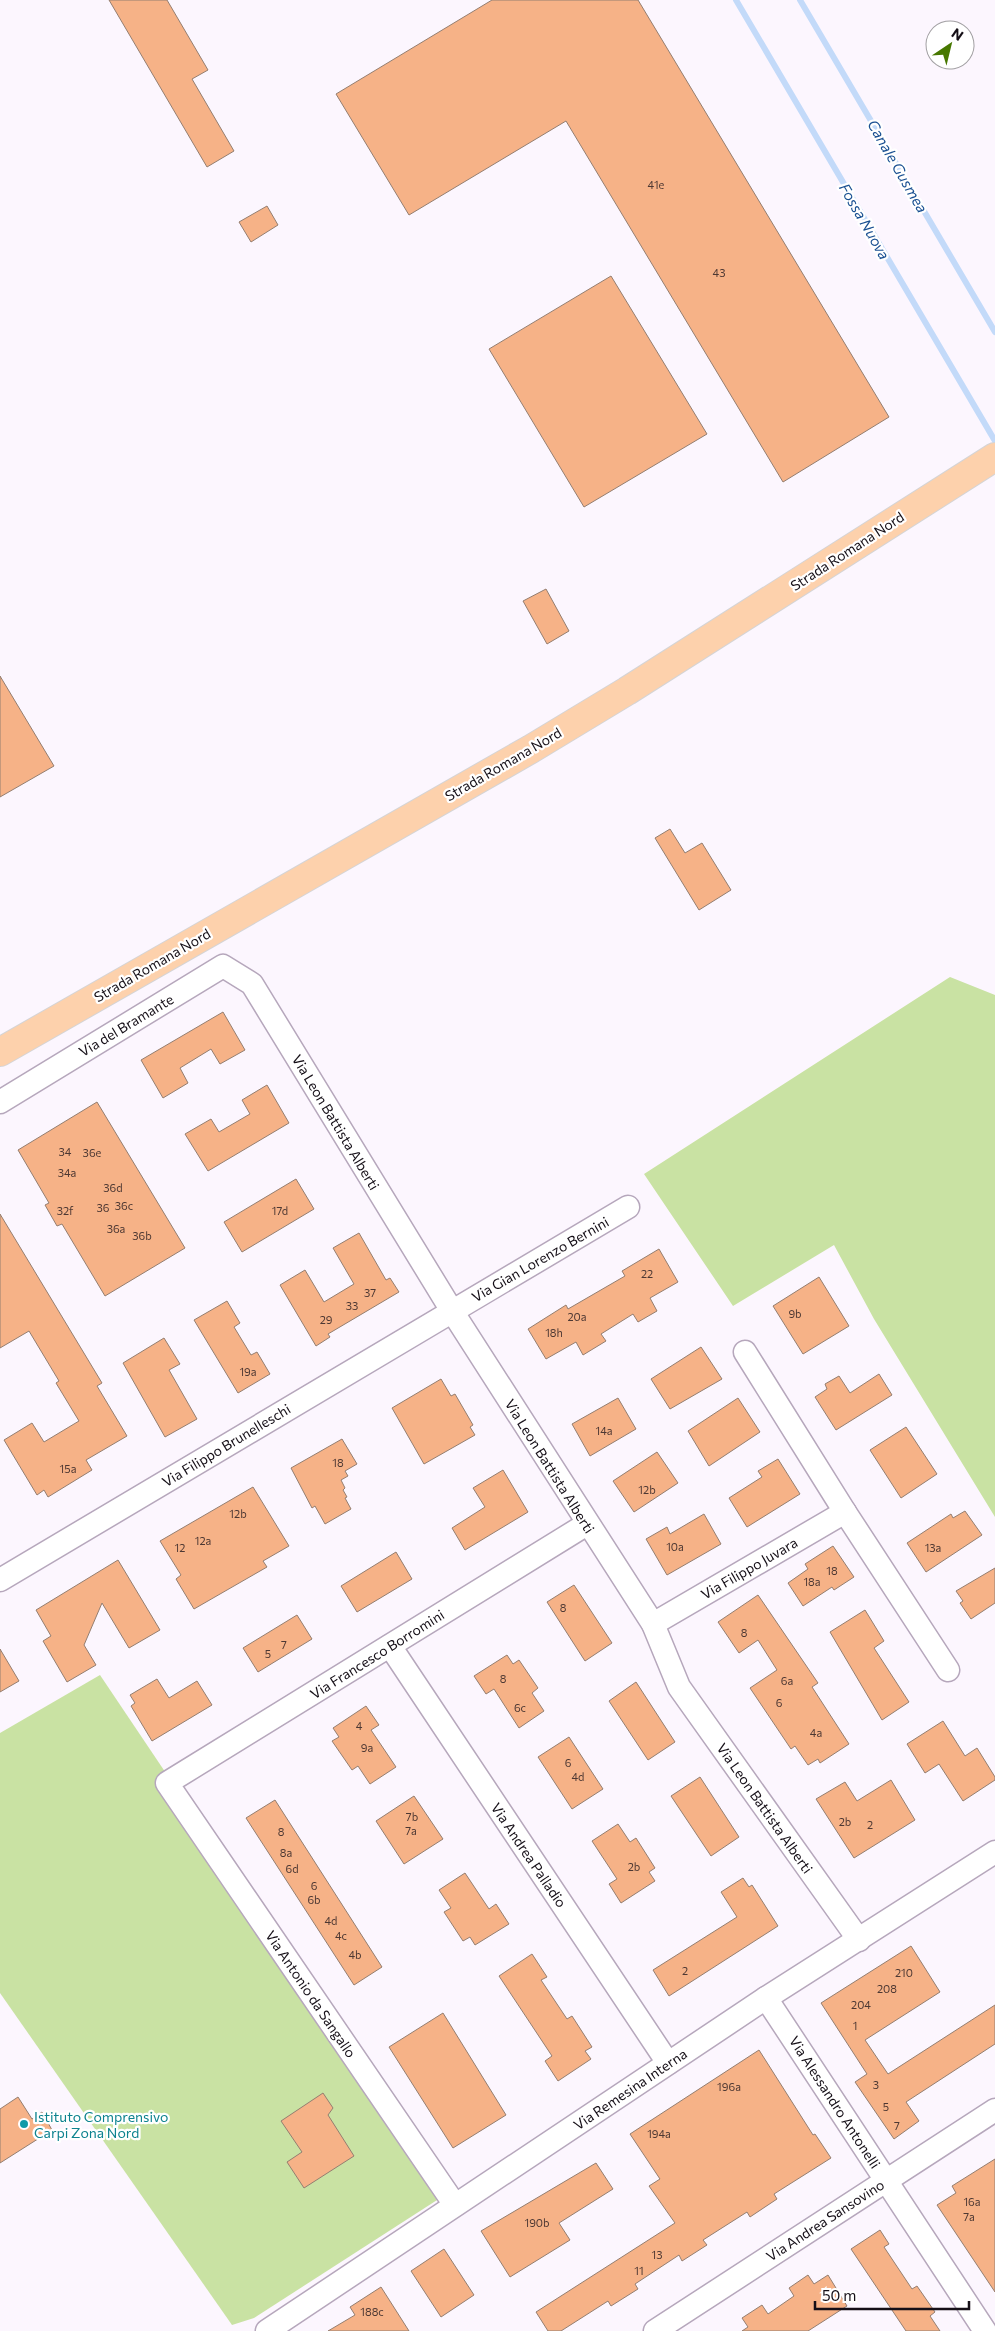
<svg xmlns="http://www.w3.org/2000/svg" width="995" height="2331" viewBox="0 0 995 2331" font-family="Commissioner,sans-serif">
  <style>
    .green { fill: #c9e2a3 }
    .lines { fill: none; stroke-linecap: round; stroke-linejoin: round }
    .stream { stroke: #c3daf9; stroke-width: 6 }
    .building { fill: #f6b287; stroke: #947e70 }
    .minor-casing { stroke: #b6a7bc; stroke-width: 25 }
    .major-casing { stroke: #d5d4d5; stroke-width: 30 }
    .minor { stroke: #fff; stroke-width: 22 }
    .major { stroke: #fdd1ac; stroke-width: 28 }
    .culture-dot { fill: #0f9aa8; stroke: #fff; stroke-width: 2 }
    .labels { text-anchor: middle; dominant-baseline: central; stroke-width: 4.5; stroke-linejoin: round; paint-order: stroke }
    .number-label { font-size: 11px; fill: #4d3833 }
    .street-label { font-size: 14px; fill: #150f17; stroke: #fff }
    .culture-label { font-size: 14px; fill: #0d838f; stroke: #fff; text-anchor: start }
    .water-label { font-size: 15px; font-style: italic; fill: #1a5092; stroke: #fff }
  </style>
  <rect width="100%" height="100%" fill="#fcf6fe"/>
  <g class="green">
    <path d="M950 977 995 995V1517L874 1319 834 1245 733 1306 644 1174Z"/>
    <path d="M100 1675 448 2193 254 2318 232 2325 0 1993V1733Z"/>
  </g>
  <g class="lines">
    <g class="stream">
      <path d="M736 0 995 441"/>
      <path d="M800 0 995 332"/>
    </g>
  </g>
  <g class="building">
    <path d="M109 0H167L208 70 192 79 234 151 207 167Z"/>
    <path d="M492 0H638L889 417 783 482 566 121 409 215 336 94Z"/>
    <path d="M267 206 278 225 251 242 239 222Z"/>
    <path d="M611 276 707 434 584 507 489 349Z"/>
    <path d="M546 589 569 631 547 644 523 601Z"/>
    <path d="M0 676 54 766 0 797Z"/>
    <path d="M670 829 685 853 702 843 731 890 699 910 655 838Z"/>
    <path d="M223 1012 245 1050 220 1064 211 1049 180 1068 188 1083 163 1098 141 1060Z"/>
    <path d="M267 1085 289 1123 208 1171 185 1134 211 1119 219 1132 250 1114 242 1100Z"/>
    <path d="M97 1102 185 1248 105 1296 62 1224 57 1226 45 1205 49 1203 18 1150Z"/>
    <path d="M296 1179 314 1209 242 1252 224 1222Z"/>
    <path d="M0 1214 102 1383 97 1386 127 1436 86 1460 92 1470 48 1497 44 1490 37 1495 4 1440 32 1423 44 1442 79 1421 56 1383 59 1381 29 1331 0 1348Z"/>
    <path d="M359 1233 386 1280 390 1278 399 1292 328 1334 330 1337 316 1346 280 1285 305 1270 324 1302 354 1284 333 1248Z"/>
    <path d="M659 1249 678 1282 650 1298 657 1311 638 1322 633 1314 601 1334 606 1341 583 1355 576 1342 546 1359 528 1329 566 1305 568 1309 625 1276 622 1271Z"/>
    <path d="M819 1277 849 1326 803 1354 773 1306Z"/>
    <path d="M227 1301 240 1323 234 1327 251 1355 257 1352 270 1374 238 1393 194 1320Z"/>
    <path d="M164 1338 180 1364 169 1370 197 1419 165 1437 123 1363Z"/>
    <path d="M701 1347 722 1379 670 1409 651 1379Z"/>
    <path d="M879 1374 892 1395 836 1430 815 1397 827 1389 825 1384 839 1376 850 1393Z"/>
    <path d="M441 1379 451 1396 455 1394 473 1425 470 1427 475 1435 424 1464 392 1408Z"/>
    <path d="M618 1398 636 1429 590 1456 572 1424Z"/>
    <path d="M738 1398 760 1432 709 1466 688 1431Z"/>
    <path d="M906 1427 937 1474 901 1498 870 1450Z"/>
    <path d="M342 1439 357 1464 345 1471 348 1476 341 1480 345 1488 343 1490 347 1497 345 1498 351 1509 325 1524 315 1506 312 1508 291 1468Z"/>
    <path d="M657 1452 678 1483 634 1512 613 1481Z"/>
    <path d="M778 1459 800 1494 747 1527 729 1498 762 1477 758 1471Z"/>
    <path d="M503 1470 528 1512 465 1550 452 1528 485 1507 473 1488Z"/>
    <path d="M253 1487 289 1546 263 1561 267 1567 194 1609 176 1579 181 1575 160 1541Z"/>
    <path d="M965 1511 982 1535 926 1572 907 1543 951 1514 953 1518Z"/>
    <path d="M704 1514 721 1544 667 1575 646 1539 667 1527 670 1534Z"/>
    <path d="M833 1546 854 1577 834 1590 832 1587 803 1606 788 1583 808 1569 805 1564Z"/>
    <path d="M396 1552 412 1579 357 1612 341 1586Z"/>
    <path d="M118 1560 160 1630 129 1648 102 1603 84 1645 96 1665 67 1682 43 1641 51 1636 36 1610Z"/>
    <path d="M995 1568V1603L971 1619 960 1603 963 1601 956 1591Z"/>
    <path d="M574 1585 612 1643 585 1661 547 1602Z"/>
    <path d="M758 1595 818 1683 812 1687 849 1744 820 1763 818 1759 808 1765 795 1746 791 1749 750 1688 777 1670 758 1640 739 1653 718 1622Z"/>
    <path d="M865 1610 884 1641 874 1648 909 1702 882 1720 830 1632Z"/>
    <path d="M297 1615 312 1639 258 1672 243 1648Z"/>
    <path d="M0 1649 19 1681 0 1692Z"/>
    <path d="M507 1655 513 1664 519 1660 538 1688 532 1693 544 1711 519 1728 494 1689 486 1694 474 1676Z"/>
    <path d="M157 1679 169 1698 197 1681 212 1705 152 1741 131 1706 135 1703 130 1695Z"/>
    <path d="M636 1682 675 1742 648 1760 609 1701Z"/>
    <path d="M366 1706 379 1725 371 1730 396 1767 370 1784 358 1766 352 1770 332 1741 339 1737 333 1728Z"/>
    <path d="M943 1721 965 1756 977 1748 995 1777V1780L963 1801 939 1764 925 1773 907 1744Z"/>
    <path d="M569 1737 603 1789 572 1809 538 1757Z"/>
    <path d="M700 1777 739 1837 711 1856 671 1796Z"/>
    <path d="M891 1780 915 1820 854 1858 816 1799 845 1782 857 1801Z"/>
    <path d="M414 1796 443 1839 404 1864 376 1821Z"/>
    <path d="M275 1800 382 1967 354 1985 246 1818Z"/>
    <path d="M618 1824 630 1842 636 1838 655 1868 649 1872 655 1881 621 1903 609 1884 617 1879 592 1841Z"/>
    <path d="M465 1873 489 1909 496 1904 509 1924 475 1945 470 1937 463 1941 444 1912 451 1908 439 1890Z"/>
    <path d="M743 1878 749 1887 752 1885 778 1926 669 1996 653 1970 737 1917 721 1892Z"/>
    <path d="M911 1946 940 1992 865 2040 888 2074 995 2005V2044L906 2102 919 2121 894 2139 855 2082 867 2074 821 2003Z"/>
    <path d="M532 1954 547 1977 541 1980 567 2019 572 2016 592 2047 585 2051 591 2059 558 2081 545 2061 552 2056 499 1976Z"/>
    <path d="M443 2013 506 2115 453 2148 389 2047Z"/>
    <path d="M759 2050 813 2135 815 2134 831 2158 774 2194 777 2199 750 2217 747 2212 703 2240 707 2245 682 2261 679 2255 635 2284 638 2289 611 2306 608 2301 561 2331H548L536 2312 675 2223 649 2186 660 2179 630 2134Z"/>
    <path d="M323 2093 333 2108 328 2115 354 2156 304 2188 287 2162 302 2152 281 2121Z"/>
    <path d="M18 2097 32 2119 42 2112 52 2130 0 2163V2109Z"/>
    <path d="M995 2159V2292L937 2205 956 2193 952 2186Z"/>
    <path d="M596 2163 613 2189 559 2223 570 2240 510 2277 481 2231Z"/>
    <path d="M880 2230 889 2244 884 2247 912 2289 917 2286 935 2312 930 2316 940 2331H906L851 2249Z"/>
    <path d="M444 2249 474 2295 441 2317 411 2271Z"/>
    <path d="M808 2275 814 2284 828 2275 847 2306 808 2331H742L748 2327 742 2318 762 2305 768 2314 794 2296 789 2288Z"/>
    <path d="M381 2287 409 2331H328L355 2315 350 2307Z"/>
  </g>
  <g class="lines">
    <g class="minor-casing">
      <g id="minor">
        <path d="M0 1102 223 966 252 984 452 1311 653 1624 679 1687 859 1940"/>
        <path d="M745 1352 845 1512 948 1670"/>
        <path d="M0 1580 628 1207"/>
        <path d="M653 1624 845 1512"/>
        <path d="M390 1646 668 2063"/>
        <path d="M766 1998 985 2331"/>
        <path d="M455 2205 167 1783 587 1524"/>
        <path d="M267 2331 766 1998 995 1852"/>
        <path d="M655 2331 995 2110"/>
      </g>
    </g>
    <g class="major-casing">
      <path id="major" d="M0 1052 531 749 627 691 995 457"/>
    </g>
    <use href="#minor" class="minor"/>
    <use href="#major" class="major"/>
  </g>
  <circle class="culture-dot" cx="24" cy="2124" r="5"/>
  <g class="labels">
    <g class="number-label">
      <text x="656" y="184">41e</text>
      <text x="719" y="272">43</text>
      <text x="65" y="1151">34</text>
      <text x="92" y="1152">36e</text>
      <text x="67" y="1172">34a</text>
      <text x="113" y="1187">36d</text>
      <text x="124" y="1205">36c</text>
      <text x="103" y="1207">36</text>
      <text x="65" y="1210">32f</text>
      <text x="280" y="1210">17d</text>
      <text x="116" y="1228">36a</text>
      <text x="142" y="1235">36b</text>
      <text x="647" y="1273">22</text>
      <text x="370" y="1292">37</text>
      <text x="352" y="1305">33</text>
      <text x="795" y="1313">9b</text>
      <text x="577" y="1316">20a</text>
      <text x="326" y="1319">29</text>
      <text x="554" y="1332">18h</text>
      <text x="248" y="1371">19a</text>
      <text x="604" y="1430">14a</text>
      <text x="338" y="1462">18</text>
      <text x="68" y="1468">15a</text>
      <text x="647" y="1489">12b</text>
      <text x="238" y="1513">12b</text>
      <text x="203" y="1540">12a</text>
      <text x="675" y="1546">10a</text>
      <text x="180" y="1547">12</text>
      <text x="933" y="1547">13a</text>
      <text x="832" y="1570">18</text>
      <text x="812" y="1581">18a</text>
      <text x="563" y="1607">8</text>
      <text x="744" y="1632">8</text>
      <text x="284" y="1644">7</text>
      <text x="268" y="1653">5</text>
      <text x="503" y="1678">8</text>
      <text x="787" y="1680">6a</text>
      <text x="779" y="1702">6</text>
      <text x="520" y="1707">6c</text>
      <text x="359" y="1725">4</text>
      <text x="816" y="1732">4a</text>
      <text x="367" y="1747">9a</text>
      <text x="568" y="1762">6</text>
      <text x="578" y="1776">4d</text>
      <text x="412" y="1816">7b</text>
      <text x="845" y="1821">2b</text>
      <text x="870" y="1824">2</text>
      <text x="411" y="1830">7a</text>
      <text x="281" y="1831">8</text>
      <text x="286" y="1852">8a</text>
      <text x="634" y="1866">2b</text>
      <text x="292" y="1868">6d</text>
      <text x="314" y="1885">6</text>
      <text x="314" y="1899">6b</text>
      <text x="331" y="1920">4d</text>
      <text x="341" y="1935">4c</text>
      <text x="355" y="1954">4b</text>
      <text x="685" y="1970">2</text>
      <text x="904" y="1972">210</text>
      <text x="887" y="1988">208</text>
      <text x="861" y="2004">204</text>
      <text x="855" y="2025">1</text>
      <text x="876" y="2084">3</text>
      <text x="729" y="2086">196a</text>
      <text x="886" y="2106">5</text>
      <text x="897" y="2125">7</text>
      <text x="659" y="2133">194a</text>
      <text x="972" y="2201">16a</text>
      <text x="969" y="2216">7a</text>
      <text x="537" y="2222">190b</text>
      <text x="657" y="2254">13</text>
      <text x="639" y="2270">11</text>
      <text x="372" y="2311">188c</text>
    </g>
    <g class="street-label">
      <text transform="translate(847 551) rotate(-33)">Strada Romana Nord</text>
      <text transform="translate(503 764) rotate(-30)">Strada Romana Nord</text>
      <text transform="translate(152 965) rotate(-30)">Strada Romana Nord</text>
      <text transform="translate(126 1025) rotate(-31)">Via del Bramante</text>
      <text transform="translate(336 1122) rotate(59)">Via Leon Battista Alberti</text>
      <text transform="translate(540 1259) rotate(-30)">Via Gian Lorenzo Bernini</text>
      <text transform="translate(226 1445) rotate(-31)">Via Filippo Brunelleschi</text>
      <text transform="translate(550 1466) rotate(58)">Via Leon Battista Alberti</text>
      <text transform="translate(749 1568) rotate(-30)">Via Filippo Juvara</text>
      <text transform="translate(377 1654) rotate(-32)">Via Francesco Borromini</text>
      <text transform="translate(765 1808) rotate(55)">Via Leon Battista Alberti</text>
      <text transform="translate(529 1855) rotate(56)">Via Andrea Palladio</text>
      <text transform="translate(311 1994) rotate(56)">Via Antonio da Sangallo</text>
      <text transform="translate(630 2089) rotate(-34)">Via Remesina Interna</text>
      <text transform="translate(835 2102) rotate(57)">Via Alessandro Antonelli</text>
      <text transform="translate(825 2220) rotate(-33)">Via Andrea Sansovino</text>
    </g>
    <g class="culture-label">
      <text x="34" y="2116">Istituto Comprensivo<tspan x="34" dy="16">Carpi Zona Nord</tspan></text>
    </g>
    <g class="water-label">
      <text transform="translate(898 166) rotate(60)">Canale Gusmea</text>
      <text transform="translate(865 221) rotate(60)">Fossa Nuova</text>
    </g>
  </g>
  <g transform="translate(950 45) rotate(35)"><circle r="24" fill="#ffffff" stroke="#a19fa2"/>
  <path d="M0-4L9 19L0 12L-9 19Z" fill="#477800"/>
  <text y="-8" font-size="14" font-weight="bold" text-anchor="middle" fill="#150f17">N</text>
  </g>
  <path d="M815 2301v8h154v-8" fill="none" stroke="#150f17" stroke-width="2.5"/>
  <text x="822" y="2301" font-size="15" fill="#150f17" stroke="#ffffff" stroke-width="4" paint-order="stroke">50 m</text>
</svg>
